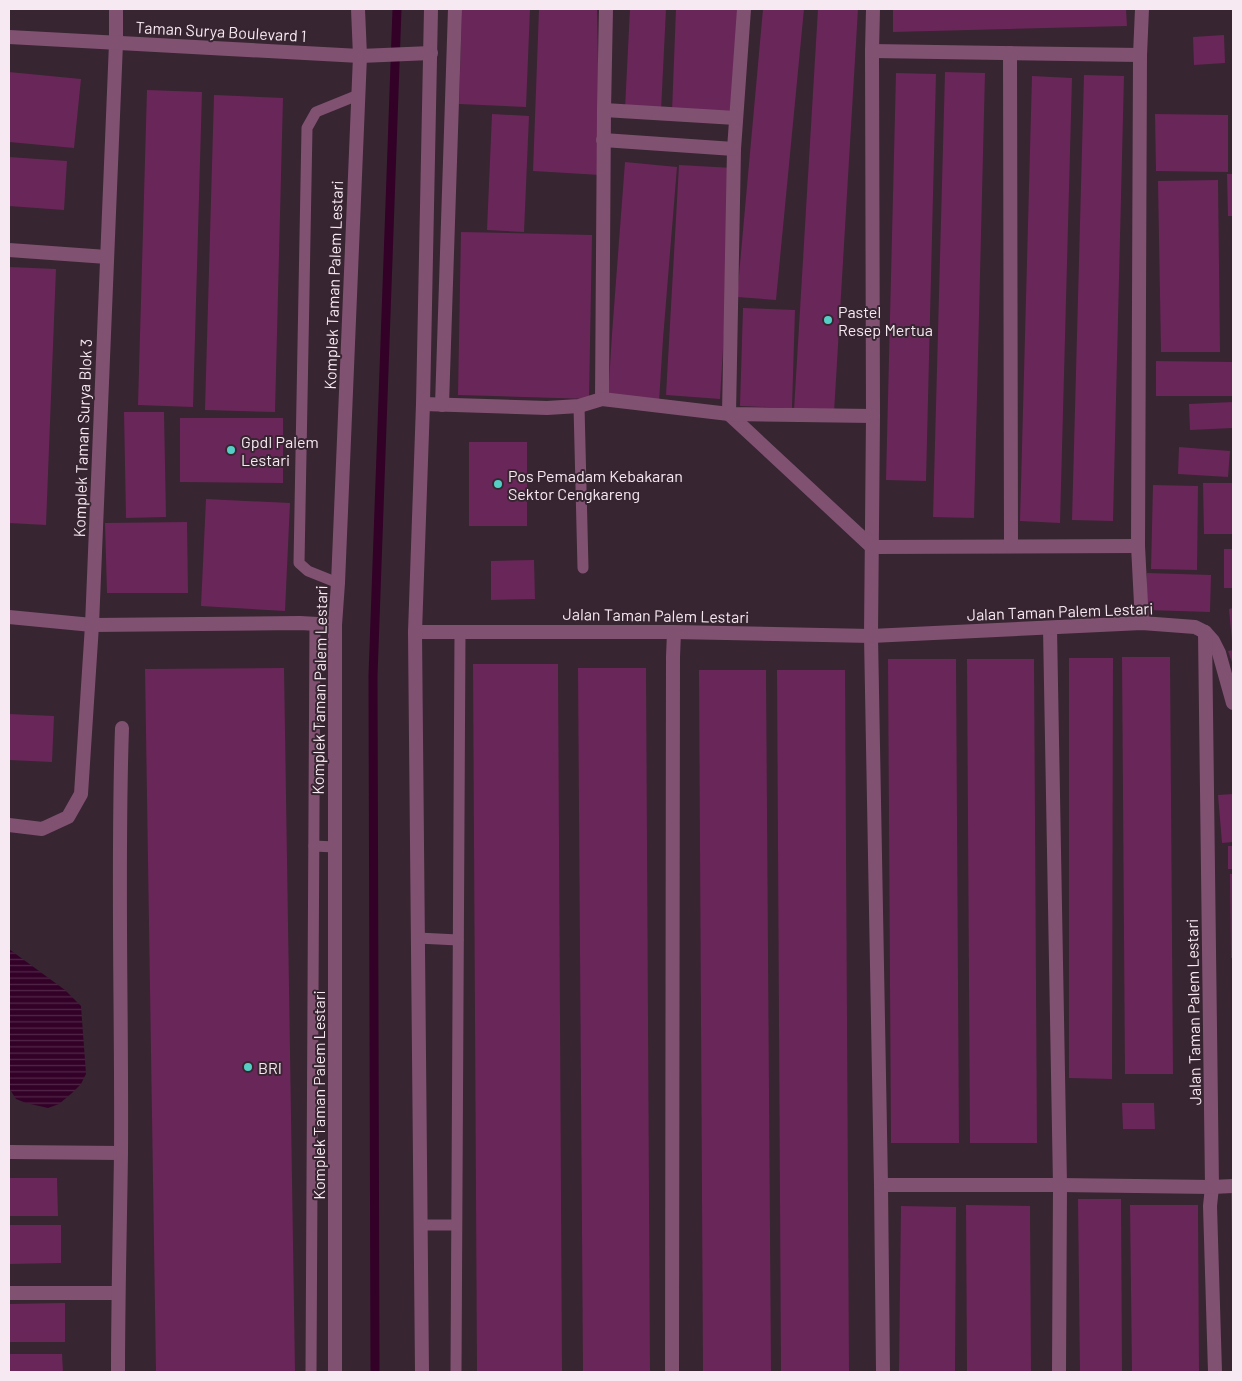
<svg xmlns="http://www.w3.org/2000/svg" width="1242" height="1381" viewBox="0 0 1242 1381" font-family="Barlow,sans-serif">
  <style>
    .water { fill: url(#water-rules) }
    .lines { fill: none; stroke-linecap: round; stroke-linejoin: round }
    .stream { stroke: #330128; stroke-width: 9 }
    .building { fill: #692658 }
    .service { stroke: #815172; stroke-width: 11 }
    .minor { stroke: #815172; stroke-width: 14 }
    .tertiary { stroke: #815172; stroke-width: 14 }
    .poi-dot { fill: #55cec6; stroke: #372531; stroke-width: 2 }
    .labels { text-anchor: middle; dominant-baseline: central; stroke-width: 4; stroke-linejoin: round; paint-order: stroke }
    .street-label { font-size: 16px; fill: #f6e9f1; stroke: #372531 }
    .poi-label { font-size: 16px; fill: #f6e9f1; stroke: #372531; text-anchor: start }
  </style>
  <defs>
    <pattern id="water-rules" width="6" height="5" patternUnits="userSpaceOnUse" patternTransform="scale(1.25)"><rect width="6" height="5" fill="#330128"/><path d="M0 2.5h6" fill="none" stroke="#512648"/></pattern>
  </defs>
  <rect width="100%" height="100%" fill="#372531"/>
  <path class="water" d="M9 949 65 990 81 1006 86 1074 81 1084 72 1093 59 1104 48 1108 26 1103 16 1099 9 1088Z"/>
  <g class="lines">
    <path class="stream" d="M375 1372 373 676 397 9"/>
  </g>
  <g class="building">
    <path d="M462 9H530L526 107 459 104Z"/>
    <path d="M539 9H597L600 175 533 171Z"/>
    <path d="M630 9H666L661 111 625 109Z"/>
    <path d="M676 9H741L734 114 672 111Z"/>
    <path d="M763 9H804L776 300 737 297Z"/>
    <path d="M818 9H858L834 413 794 410Z"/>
    <path d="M893 9H1126L1127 26 893 32Z"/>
    <path d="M1224 35 1225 63 1194 65 1193 37Z"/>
    <path d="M9 72 81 79 74 148 9 142Z"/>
    <path d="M945 72 985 73 974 518 933 517Z"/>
    <path d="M896 73 936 74 926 481 886 480Z"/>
    <path d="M1084 75 1124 76 1113 521 1072 520Z"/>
    <path d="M1032 76 1072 78 1060 523 1020 521Z"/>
    <path d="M147 90 202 92 193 407 138 405Z"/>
    <path d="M214 95 283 98 275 412 205 410Z"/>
    <path d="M492 114 529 116 524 232 487 230Z"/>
    <path d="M1155 114 1228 115V172L1156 171Z"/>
    <path d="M9 157 67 161 64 210 9 206Z"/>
    <path d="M625 162 677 167 663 339 659 402 608 399 612 334Z"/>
    <path d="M679 165 734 168 720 399 666 395Z"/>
    <path d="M1227 174H1233V216H1228Z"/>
    <path d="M1218 180 1220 352H1161L1158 181Z"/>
    <path d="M461 232 592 235 589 399 458 395Z"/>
    <path d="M9 267 56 269 46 525 9 523Z"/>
    <path d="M743 308 795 310 792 408 740 406Z"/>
    <path d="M1156 361 1233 362V396H1156Z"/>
    <path d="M1233 402V428L1190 430 1189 404Z"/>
    <path d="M124 412H164L166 517 126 518Z"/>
    <path d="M180 418H283V483L180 482Z"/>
    <rect x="469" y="442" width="58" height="84"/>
    <path d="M1179 447 1230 451 1228 477 1178 474Z"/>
    <path d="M1203 483H1233V534H1204Z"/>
    <path d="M1153 485 1198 486 1197 570 1151 569Z"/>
    <path d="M206 499 290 503 285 611 201 606Z"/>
    <path d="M187 522 188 593H107L105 523Z"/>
    <rect x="1224" y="549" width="9" height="39"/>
    <path d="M534 560 535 599 491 600V561Z"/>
    <path d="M1147 573 1211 575 1210 612 1146 610Z"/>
    <path d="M1233 608V642H1232L1229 609Z"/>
    <path d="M1233 650V665L1228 651Z"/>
    <path d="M1122 657H1170L1173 1074H1125Z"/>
    <path d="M1069 658H1113L1112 1079 1069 1078Z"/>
    <path d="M888 659H956L959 1143H891Z"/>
    <path d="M967 659H1034L1037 1143H970Z"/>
    <path d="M473 664H558L562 1372H477Z"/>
    <path d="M284 668 295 1372H156L145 669Z"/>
    <path d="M578 668H646L650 1372H583Z"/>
    <path d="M699 670H766L771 1372H703Z"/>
    <path d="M777 670H845L849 1372H781Z"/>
    <path d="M9 714 54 716 52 762 9 760Z"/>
    <path d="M1233 794V842L1222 843 1218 795Z"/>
    <rect x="1228" y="846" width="5" height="23"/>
    <path d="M1230 874H1233V958H1231Z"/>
    <path d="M1122 1103H1154L1155 1129H1123Z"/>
    <path d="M9 1178H57L58 1216H9Z"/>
    <path d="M1231 1192H1233V1245H1232Z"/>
    <path d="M1078 1199H1121L1122 1372H1080Z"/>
    <path d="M966 1205 1030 1206 1031 1372H967Z"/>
    <path d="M1130 1205H1198L1199 1372H1132Z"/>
    <path d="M901 1206 956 1207 955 1372H899Z"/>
    <path d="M9 1225H61V1263L9 1264Z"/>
    <path d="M65 1303V1342H9V1304Z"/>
    <path d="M9 1354H62L63 1372H9Z"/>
  </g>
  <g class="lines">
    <g class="service">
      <path d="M579 406 583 568"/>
      <path d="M338 583 308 571 299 563 307 128 316 112 358 95"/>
      <path d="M314 846 335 847"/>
      <path d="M418 938 458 940"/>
      <path d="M421 1225H456"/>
      <path d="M311 1372 315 623"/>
      <path d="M456 1372 460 632"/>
    </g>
    <g class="minor">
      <path d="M744 9 734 149 729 414 872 547 1138 546"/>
      <path d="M873 9 872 51 873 416 871 636 881 1185 883 1372"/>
      <path d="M1142 9 1140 55 1138 546 1142 623"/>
      <path d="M872 51 1140 55"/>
      <path d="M1010 53 1011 546"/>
      <path d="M604 110 736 118"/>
      <path d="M603 140 734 149"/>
      <path d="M9 250 107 257"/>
      <path d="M602 399 604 110 606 9"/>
      <path d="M423 404 547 408 579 406 602 399 729 414 873 416"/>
      <path d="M442 405 455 9"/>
      <path d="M9 617 92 625 300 623 335 625"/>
      <path d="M1050 628 1060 1185 1059 1372"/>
      <path d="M415 632H674L871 636 1142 623 1195 627 1205 632 1213 641 1219 653 1233 703"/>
      <path d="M1205 632 1212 1187 1210 1206 1215 1372"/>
      <path d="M9 825 42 829 68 817 81 794 92 625 116 43V9"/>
      <path d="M9 1152 121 1153"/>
      <path d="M881 1185H1060L1212 1187 1233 1186"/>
      <path d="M9 1293H118"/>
      <path d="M118 1372C118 1299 120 1226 121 1153 122 1011 117 870 122 728"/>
      <path d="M672 1372 673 657 674 632"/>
    </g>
    <g class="tertiary">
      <path d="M9 37 360 56 431 53"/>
      <path d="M335 1372V625L338 583 360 56 358 9"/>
      <path d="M422 1372 415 632 423 404 431 9"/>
    </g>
  </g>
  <g class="poi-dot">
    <circle cx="828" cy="320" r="5"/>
    <circle cx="231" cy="450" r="5"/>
    <circle cx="498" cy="484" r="5"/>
    <circle cx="248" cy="1067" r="5"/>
  </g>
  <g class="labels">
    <g class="street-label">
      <text transform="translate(221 31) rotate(3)">Taman Surya Boulevard 1</text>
      <text transform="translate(333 285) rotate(-88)">Komplek Taman Palem Lestari</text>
      <text transform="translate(82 438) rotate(-88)">Komplek Taman Surya Blok 3</text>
      <text transform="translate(1060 611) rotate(-2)">Jalan Taman Palem Lestari</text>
      <text transform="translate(656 615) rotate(1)">Jalan Taman Palem Lestari</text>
      <text transform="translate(319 690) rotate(-89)">Komplek Taman Palem Lestari</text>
      <text transform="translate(1193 1012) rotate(-91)">Jalan Taman Palem Lestari</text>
      <text transform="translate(318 1095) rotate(-90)">Komplek Taman Palem Lestari</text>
    </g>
    <g class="poi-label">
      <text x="838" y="311">Pastel<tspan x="838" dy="18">Resep Mertua</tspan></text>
      <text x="241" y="441">GpdI Palem<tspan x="241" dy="18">Lestari</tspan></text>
      <text x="508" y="475">Pos Pemadam Kebakaran<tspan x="508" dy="18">Sektor Cengkareng</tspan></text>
      <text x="258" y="1067">BRI</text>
    </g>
  </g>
  <rect width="1242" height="1381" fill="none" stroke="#f6e9f1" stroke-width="20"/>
</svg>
